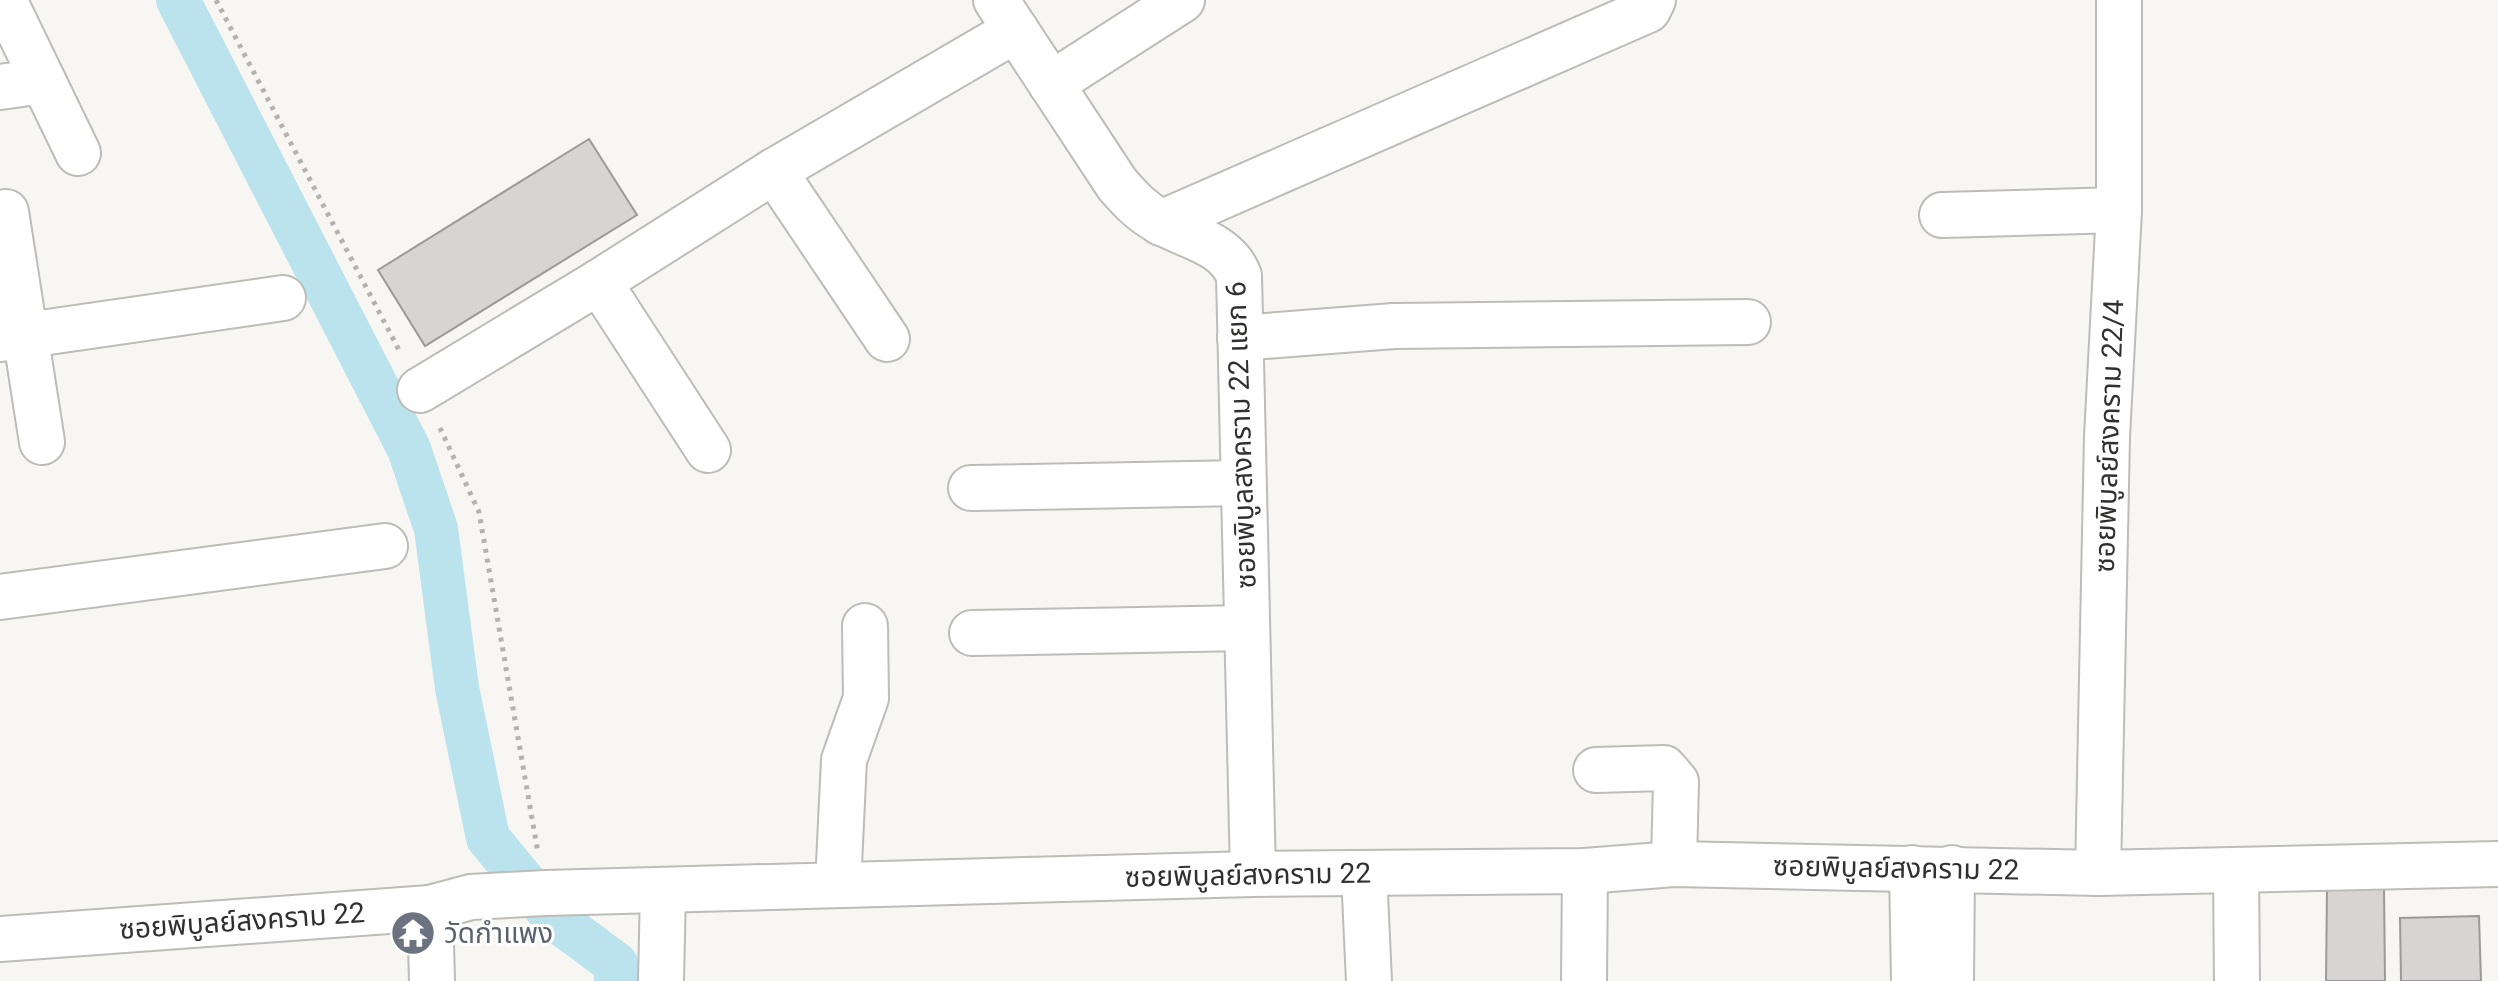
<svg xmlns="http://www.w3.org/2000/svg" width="2498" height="981" viewBox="0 0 2498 981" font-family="Roboto,'Noto Sans Thai',sans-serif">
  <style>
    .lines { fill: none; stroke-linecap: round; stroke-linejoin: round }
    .canal { stroke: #bbe3ed; stroke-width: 44 }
    .building { fill: #d9d4d4; stroke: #9e9999; stroke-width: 2 }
    .minor-casing { stroke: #bcbcb8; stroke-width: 48 }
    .path { stroke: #b3b2af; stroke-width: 5; stroke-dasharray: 4 6; stroke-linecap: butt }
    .minor { stroke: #fff; stroke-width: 44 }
    .labels { text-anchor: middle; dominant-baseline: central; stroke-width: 6; stroke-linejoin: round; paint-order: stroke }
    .street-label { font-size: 28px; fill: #30302f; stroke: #fff }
    .worship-label { font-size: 28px; fill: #5b616d; stroke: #fff; text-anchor: start }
  </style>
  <rect width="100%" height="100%" fill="#f7f6f2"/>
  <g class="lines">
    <path class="canal" d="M178 0 409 449 436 529 457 688 488 838 554 918 616 964V981"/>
  </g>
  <g class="building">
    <path d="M589 139 637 215 425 346 378 270Z"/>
    <path d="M2384 888 2385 981H2326L2327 889Z"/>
    <path d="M2479 916 2481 981H2401L2400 918Z"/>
  </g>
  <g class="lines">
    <g class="minor-casing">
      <g id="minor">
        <path d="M4 0 78 153"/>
        <path d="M996 0 1117 184C1130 199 1142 212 1159 221 1187 237 1227 243 1239 276L1253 874"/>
        <path d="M1051 84 1182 0"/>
        <path d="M0 87 43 81"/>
        <path d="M774 171 887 339"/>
        <path d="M6 212 42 442"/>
        <path d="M1942 215 2119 210"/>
        <path d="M1161 223 1648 10 1653 0"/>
        <path d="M599 282 708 450"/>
        <path d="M1240 338 1394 326 1748 322"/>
        <path d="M0 339 283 298"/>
        <path d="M420 390 599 282 774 171 1016 30"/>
        <path d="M971 488 1243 483"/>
        <path d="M0 597 385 546"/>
        <path d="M972 633 1247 628"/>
        <path d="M1596 770 1664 768 1676 782 1674 864"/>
        <path d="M1912 868 1914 981"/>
        <path d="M2236 870 2237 981"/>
        <path d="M1364 873 1369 981"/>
        <path d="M2098 873 2107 437 2119 210V0"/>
        <path d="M838 885 844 760 866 698 865 626"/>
        <path d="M430 908 432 981"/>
        <path d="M0 939 430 908 471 897 545 893 1253 874 1585 871 1674 864 2098 873 2498 864"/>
        <path d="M661 981 663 890"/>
        <path d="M1584 981 1585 871"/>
        <path d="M1951 981 1952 868"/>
      </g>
    </g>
    <g class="path">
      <path d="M216 0 400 352"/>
      <path d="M440 428 479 512 538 853"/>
    </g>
    <use href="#minor" class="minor"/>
  </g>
  <defs>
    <g id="temple-disc" transform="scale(2.3)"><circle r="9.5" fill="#6b7280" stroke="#fff"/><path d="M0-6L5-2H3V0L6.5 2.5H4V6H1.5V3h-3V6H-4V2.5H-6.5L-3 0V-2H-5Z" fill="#fff"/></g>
  </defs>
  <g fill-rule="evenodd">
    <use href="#temple-disc" x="413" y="933"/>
  </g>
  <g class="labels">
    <g class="street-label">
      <text transform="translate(1241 435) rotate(-92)">ซอยพิบูลสงคราม 22 แยก 6</text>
      <text transform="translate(2109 436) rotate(-88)">ซอยพิบูลย์สงคราม 22/4</text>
      <text transform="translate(1896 868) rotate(1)">ซอยพิบูลย์สงคราม 22</text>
      <text transform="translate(1248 875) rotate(-1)">ซอยพิบูลย์สงคราม 22</text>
      <text transform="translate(242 921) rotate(-4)">ซอยพิบูลย์สงคราม 22</text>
    </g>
    <g class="worship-label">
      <text x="444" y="933">วัดกำแพง</text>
    </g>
  </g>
</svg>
